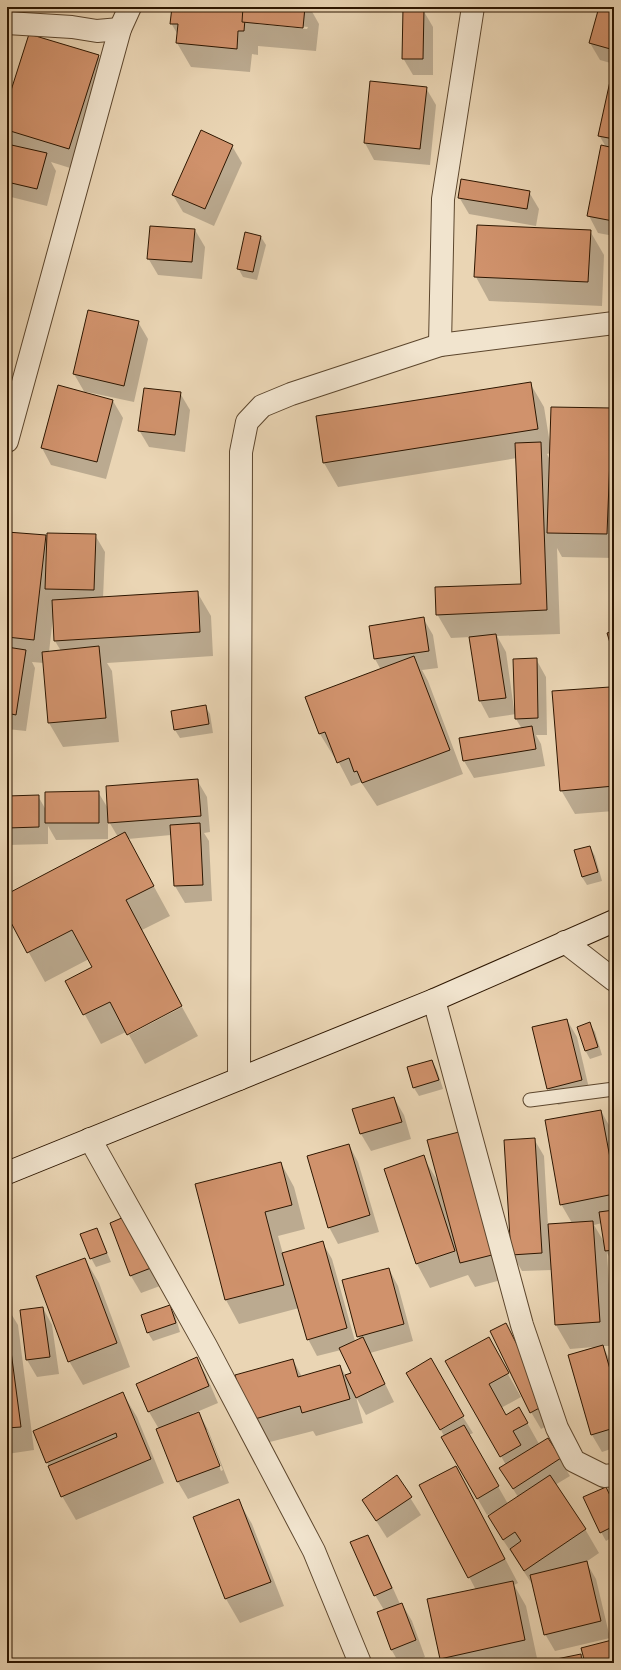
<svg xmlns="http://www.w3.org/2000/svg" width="621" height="1670" viewBox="0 0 621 1670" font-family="'Gentium Book Plus',serif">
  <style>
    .shadow { fill: #0003; fill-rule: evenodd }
    .building { fill: #d0926c; stroke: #2d1600 }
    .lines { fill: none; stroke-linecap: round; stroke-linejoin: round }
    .lane-casing { stroke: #5c462d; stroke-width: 15 }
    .street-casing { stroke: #5c462d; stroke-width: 24 }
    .secondary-casing { stroke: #2d1600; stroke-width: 24 }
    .lane { stroke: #f1e4ce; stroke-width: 13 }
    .street { stroke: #f1e4ce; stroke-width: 22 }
    .secondary { stroke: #f1e4ce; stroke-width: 22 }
  </style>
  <rect width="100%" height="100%" fill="#ead5b4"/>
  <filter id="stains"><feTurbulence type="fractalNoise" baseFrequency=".005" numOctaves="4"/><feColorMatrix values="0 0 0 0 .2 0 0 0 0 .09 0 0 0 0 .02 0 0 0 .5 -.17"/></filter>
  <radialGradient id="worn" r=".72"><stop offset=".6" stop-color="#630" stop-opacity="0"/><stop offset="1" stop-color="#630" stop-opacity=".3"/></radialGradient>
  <g class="shadow">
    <path d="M173 7H342V11L310 8 319 24 316 51 258 46V55L252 54 250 72 191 67 177 43 178 35 171 23ZM257 22 308 27 307 29 257 24Z"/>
    <path d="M600 7H614V64L600 60 590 43Z"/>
    <path d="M423 10 433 27V75H413L403 58Z"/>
    <path d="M98 56 112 80 83 172 51 162 56 171 47 206 7 196V145L11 146 7 138V107Z"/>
    <path d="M614 68V236L598 233 589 216 606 147 599 135Z"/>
    <path d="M426 88 436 105 430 165 374 160 365 143Z"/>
    <path d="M232 146 242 163 214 226 183 212 173 195Z"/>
    <path d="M529 192 539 209 536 226 469 214 459 197Z"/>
    <path d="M478 226 590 231 604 255 602 306 489 301 476 277Z"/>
    <path d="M195 230 205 247 202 279 158 275 148 258Z"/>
    <path d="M261 237 266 245 257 280 243 277 238 268Z"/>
    <path d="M138 322 148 339 134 402 87 392 86 393 113 401 123 418 106 479 51 465 42 448 85 393 74 374Z"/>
    <path d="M530 383 544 407 550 444 611 409 614 414V558L562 557 557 548 560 634 497 636 506 652 514 709H515L536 659 546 677 547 735H536L541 744 545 766 474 778 464 761 460 739 522 729 516 719V714L489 718 480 701 471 637 451 638 437 614 522 585 517 458 338 487 324 463 317 417ZM551 453 550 460 547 454Z"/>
    <path d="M180 393 190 410 185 452 149 447 139 430Z"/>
    <path d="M7 533 45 536 48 541 95 535 105 552 103 598 197 592 211 616 213 656 107 663 112 671 119 742 63 747 49 723 44 663 32 662 35 668 26 731 7 729ZM53 617 55 641 61 651 49 652Z"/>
    <path d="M423 618 433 635 438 668 422 670 428 681 463 774 377 806 361 782 351 786 336 757H334L320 734 381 670 375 659Z"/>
    <path d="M610 688 614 695V811L575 814 561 790Z"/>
    <path d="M205 706 210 714 213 733 180 738 175 730Z"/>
    <path d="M197 780 207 797 210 832 204 833 209 841 212 901 185 903 175 886 171 835 128 839 170 916 142 930 182 1005 101 1044 67 982 93 968 89 959 45 982 7 913V895L118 837 108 820V839L56 840 48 826V844L7 845V797L38 796 46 810 98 792 109 810Z"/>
    <path d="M590 847 595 856 602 881 587 885 582 877Z"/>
    <path d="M182 1007 198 1036 145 1064 129 1035Z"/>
    <path d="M567 1020 577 1037 591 1097 558 1105 548 1088Z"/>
    <path d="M590 1024 595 1032 602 1055 590 1059 585 1050Z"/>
    <path d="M432 1061 437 1070 443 1089 419 1096 414 1088 408 1068Z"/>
    <path d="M394 1098 404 1115 411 1139 371 1151 361 1134 354 1109Z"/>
    <path d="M601 1111 614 1134V1259L611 1260 607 1253 613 1346H603L614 1369V1448L602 1452 592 1435 569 1355 594 1347 570 1349 556 1325 552 1270 522 1271 512 1254 534 1139 544 1156 548 1225 572 1223 561 1204ZM602 1223 604 1242 594 1225Z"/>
    <path d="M428 1141 505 1279 475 1287 468 1275 430 1288 417 1264 423 1157 439 1183Z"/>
    <path d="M349 1145 358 1162 379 1232 338 1244 329 1227Z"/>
    <path d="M281 1163 294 1187 305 1229 278 1236 283 1254 322 1242 332 1259 355 1341 360 1339 358 1336 389 1269 398 1286 413 1341 370 1353 394 1402 366 1415 356 1397 363 1423 316 1436 313 1431 262 1444 249 1421 293 1360 302 1377 340 1366 346 1376 353 1373 341 1350 317 1356 308 1339 299 1308 239 1324 226 1300Z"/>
    <path d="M130 1216 160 1286 141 1293 131 1276 111 1223Z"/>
    <path d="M97 1229 111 1262 96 1267 91 1258Z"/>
    <path d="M85 1259 99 1283 130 1367 83 1385 69 1361Z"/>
    <path d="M7 1307 18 1325 34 1450 7 1454Z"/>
    <path d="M170 1307 175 1315 180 1332 153 1341 148 1333Z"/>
    <path d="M43 1308 52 1325 59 1374 37 1377 27 1360Z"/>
    <path d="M506 1324 556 1421 541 1429 531 1412Z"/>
    <path d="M488 1339 521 1397 501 1408 506 1416 519 1408 539 1444 548 1439 570 1476 555 1485 585 1529 599 1553 586 1562 596 1579 610 1638 555 1651 545 1634 534 1587 503 1540 489 1517 493 1514 492 1513 487 1515 442 1437 444 1436 441 1430 463 1417 473 1433 469 1435 508 1504 518 1497 501 1469 506 1465 447 1361Z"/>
    <path d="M196 1358 206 1375 218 1403 192 1414 193 1416 199 1413 208 1430 229 1483 188 1499 178 1482 157 1429H159L149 1412 137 1384ZM205 1430H207L223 1470 221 1471Z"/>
    <path d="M123 1394 137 1417 164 1483 76 1520 62 1496 47 1462Z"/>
    <path d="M397 1477 421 1515 387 1538 363 1500Z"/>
    <path d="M421 1486 469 1491 518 1583 514 1585 526 1606 538 1663H443L441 1658 476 1590Z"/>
    <path d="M606 1488 614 1504V1536L606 1541 601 1532Z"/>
    <path d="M238 1500 252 1524 284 1606 240 1623 226 1599 194 1517Z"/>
    <path d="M368 1536 377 1553 400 1604H402L412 1621 425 1657 410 1663H399L391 1649 384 1610 375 1595Z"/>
  </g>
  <g class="building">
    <path d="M172 7H246L244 31H238L237 49 176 43 178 24H170Z"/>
    <path d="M243 7H305L303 28 242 22Z"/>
    <path d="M599 7H614V50L589 43Z"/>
    <path d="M403 8 424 9 423 59H402Z"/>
    <path d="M29 34 99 55 69 149 7 130V103Z"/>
    <path d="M614 63V139L598 136Z"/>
    <path d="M370 81 427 87 420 149 364 143Z"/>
    <path d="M201 130 233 145 205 209 172 195Z"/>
    <path d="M7 144 47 153 37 189 7 182Z"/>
    <path d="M601 145 614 148 613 221 587 216Z"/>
    <path d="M461 179 530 191 527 209 458 198Z"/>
    <path d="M477 225 591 230 588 282 474 277Z"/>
    <path d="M150 226 195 229 192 262 147 259Z"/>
    <path d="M245 232 261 236 253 272 237 269Z"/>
    <path d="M88 310 139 321 124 386 73 374Z"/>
    <path d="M531 382 538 429 323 463 316 416Z"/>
    <path d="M58 385 113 400 97 462 41 448Z"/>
    <path d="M144 388 181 392 175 435 138 431Z"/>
    <path d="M551 407 612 408 607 534 547 533Z"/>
    <path d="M541 442 547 610 436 615 435 587 521 584 515 443Z"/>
    <path d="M7 532 46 535 34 640 7 637Z"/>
    <path d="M47 533 96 534 94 590 45 589Z"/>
    <path d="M198 591 200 632 54 641 52 600Z"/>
    <path d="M424 617 429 651 374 659 369 626Z"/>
    <path d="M614 631V656L607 633Z"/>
    <path d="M496 634 506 698 479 701 469 637Z"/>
    <path d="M99 646 106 718 48 723 42 652Z"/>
    <path d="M7 647 26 650 16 715 7 713Z"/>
    <path d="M414 656 450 750 362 783 357 771 354 772 349 758 337 763 325 732 319 734 305 697Z"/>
    <path d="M537 658 538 718 515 719 513 659Z"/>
    <path d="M610 687 614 735V786L560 791 552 691Z"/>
    <path d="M206 705 209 724 174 730 171 711Z"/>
    <path d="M532 726 536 749 463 761 459 738Z"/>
    <path d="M198 779 201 816 108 823 106 786Z"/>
    <path d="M99 791V823H45V792Z"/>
    <path d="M39 795V827L7 828V796Z"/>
    <path d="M200 823 203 885 174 886 170 825Z"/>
    <path d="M125 832 154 886 126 900 182 1006 127 1035 110 1002 83 1015 65 981 92 967 72 930 27 953 7 915V894Z"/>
    <path d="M590 846 598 872 582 877 574 850Z"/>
    <path d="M567 1019 582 1080 547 1089 532 1027Z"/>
    <path d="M590 1022 598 1047 585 1051 577 1027Z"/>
    <path d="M432 1060 439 1080 413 1088 407 1067Z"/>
    <path d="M394 1097 402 1122 360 1134 352 1109Z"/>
    <path d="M601 1110 614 1179V1194L560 1205 545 1120Z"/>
    <path d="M459 1132 492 1255 460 1263 427 1140Z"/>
    <path d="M535 1138 542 1253 511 1255 504 1140Z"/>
    <path d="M349 1144 370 1215 328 1228 307 1156Z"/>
    <path d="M424 1155 455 1251 416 1264 384 1169Z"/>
    <path d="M281 1162 292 1205 265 1212 284 1285 225 1300 195 1184Z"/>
    <path d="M614 1210V1250L605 1251 599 1212Z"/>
    <path d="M131 1214 151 1268 130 1276 110 1223Z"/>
    <path d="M593 1221 600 1322 555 1325 548 1224Z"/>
    <path d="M97 1228 107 1253 90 1259 80 1234Z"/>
    <path d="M323 1241 347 1328 307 1340 282 1253Z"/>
    <path d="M85 1258 117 1343 68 1362 36 1276Z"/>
    <path d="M389 1268 404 1324 357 1337 342 1280Z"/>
    <path d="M170 1305 176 1323 147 1333 141 1315Z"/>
    <path d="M43 1307 50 1357 26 1360 20 1310Z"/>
    <path d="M7 1321 21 1427 7 1428Z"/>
    <path d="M506 1323 547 1404 530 1413 490 1331Z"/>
    <path d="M363 1337 385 1384 356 1398 345 1375 351 1373 339 1348Z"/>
    <path d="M489 1337 509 1373 489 1384 506 1415 519 1407 528 1423 513 1431 521 1445 500 1457 445 1361Z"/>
    <path d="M603 1345 614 1383V1428L591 1435 568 1355Z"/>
    <path d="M197 1357 209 1386 148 1412 136 1384Z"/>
    <path d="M431 1358 464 1416 440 1430 406 1373Z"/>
    <path d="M293 1359 298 1377 340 1365 350 1399 302 1413 300 1406 248 1421 235 1375Z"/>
    <path d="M123 1392 151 1459 61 1497 48 1466 117 1437 116 1433 46 1463 33 1431Z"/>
    <path d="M199 1412 220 1466 177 1482 156 1429Z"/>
    <path d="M464 1425 499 1486 477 1499 441 1437Z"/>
    <path d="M548 1438 561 1458 513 1489 499 1468Z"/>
    <path d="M456 1466 505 1559 468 1578 419 1485Z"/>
    <path d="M397 1475 412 1497 376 1521 362 1500Z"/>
    <path d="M550 1475 586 1529 524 1571 510 1549 521 1541 515 1532 503 1540 488 1516Z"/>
    <path d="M606 1487 614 1504V1526L600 1533 583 1497Z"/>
    <path d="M239 1499 271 1582 225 1599 193 1517Z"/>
    <path d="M368 1535 392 1588 374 1596 350 1542Z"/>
    <path d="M587 1561 601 1621 544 1635 530 1575Z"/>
    <path d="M513 1581 525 1640 440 1659 427 1599Z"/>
    <path d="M402 1603 416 1640 391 1650 377 1612Z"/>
    <path d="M612 1640 614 1648V1663H585L581 1648Z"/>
    <path d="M581 1654 582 1663H537Z"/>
  </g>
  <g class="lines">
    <g class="lane-casing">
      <path id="lane" d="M530 1100 614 1089"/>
    </g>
    <g class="street-casing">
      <g id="street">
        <path d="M7 23 72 27 97 31 120 29"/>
        <path d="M440 345 443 199 473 7"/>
        <path d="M7 441 120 29 130 7"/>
        <path d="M565 942 614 980"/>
        <path d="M434 1000 522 1325 557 1428 574 1461 604 1476 614 1475"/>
        <path d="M239 1079 241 452 247 422 262 406 291 394 440 345 614 323"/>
        <path d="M90 1139 206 1346 314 1551 360 1663"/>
      </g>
    </g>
    <g class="secondary-casing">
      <path id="secondary" d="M7 1173 434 1000 614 921"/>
    </g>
    <use href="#lane" class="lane"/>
    <use href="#street" class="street"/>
    <use href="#secondary" class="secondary"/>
  </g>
  <rect width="621" height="1670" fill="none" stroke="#ead5b4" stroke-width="24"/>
  <rect x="8" y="8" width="605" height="1654" fill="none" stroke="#2d1600" stroke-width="2"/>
  <rect x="12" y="12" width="597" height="1646" fill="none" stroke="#2d1600"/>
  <rect width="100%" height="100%" filter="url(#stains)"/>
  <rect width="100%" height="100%" fill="url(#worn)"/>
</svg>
